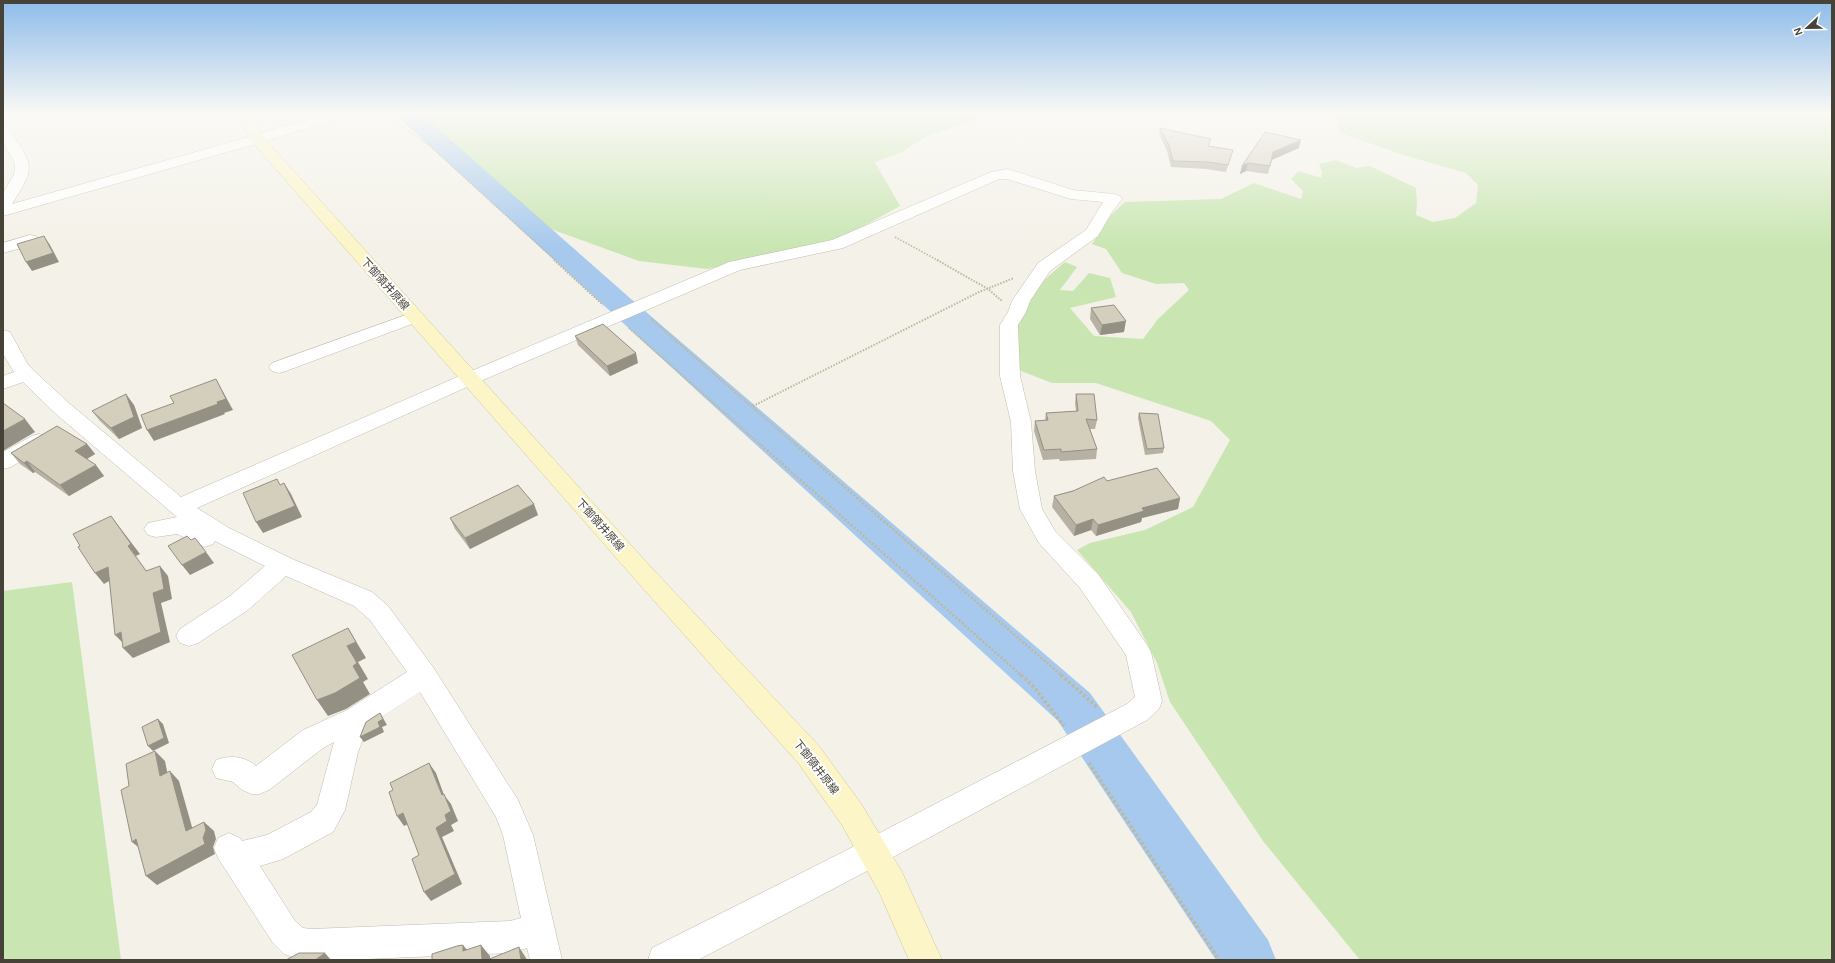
<svg xmlns="http://www.w3.org/2000/svg" width="1835" height="963" viewBox="0 0 1835 963" font-family="'Alegreya Sans','Noto Sans JP',sans-serif">
  <style>
    .green { fill: #c9e6b2 }
    .lines { fill: none; stroke-linecap: round; stroke-linejoin: round }
    .river { fill: #a6c9ed; fill-rule: evenodd }
    .minor-casing { stroke: #c1bcad; stroke-width: 1 }
    .tertiary-casing { stroke: #c1bcad; stroke-width: 1 }
    .secondary-casing { stroke: #d1c899; stroke-width: 1 }
    .path-far3 { stroke: #bfb79c; stroke-width: 1.5; stroke-dasharray: 1.5 1.5; stroke-linecap: butt }
    .path-far2 { stroke: #bfb79c; stroke-width: 2; stroke-dasharray: 1.5 1.5; stroke-linecap: butt }
    .path-far1 { stroke: #bfb79c; stroke-width: 2.5; stroke-dasharray: 2 2; stroke-linecap: butt }
    .path { stroke: #bfb79c; stroke-width: 3.5; stroke-dasharray: 2.5 2.5; stroke-linecap: butt }
    .minor { fill: #fff; fill-rule: evenodd }
    .tertiary { fill: #fff; fill-rule: evenodd }
    .secondary { fill: #fcf5c8; fill-rule: evenodd }
    .wall { fill: #b6b1a3 }
    .shaded-wall { fill: #949084 }
    .building { fill: #d4cebd; stroke: #949084 }
    .labels { text-anchor: middle; dominant-baseline: central; stroke-width: 4; stroke-linejoin: round; paint-order: stroke }
    .street-label { font-size: 11px; fill: #464237; stroke: #fff }
  </style>
  <rect width="100%" height="100%" fill="#f3f1e8"/>
  <g class="green">
    <path d="M414 113H985L969 122 927 136 902 152 875 162 900 206 858 229 816 248 707 269 639 261 551 229 481 175 413 115Z"/>
    <path d="M1343 113H1832V960H1360L1263 841 1170 702 1157 663 1131 612 1077 550 1090 543 1145 530 1193 507 1230 440 1211 421 1096 383H1052L1016 369C1015 358 1011 343 1013 331 1018 303 1043 280 1065 262L1077 267 1060 290 1073 291 1089 273 1110 278 1116 297 1070 308 1094 336 1143 339 1158 319 1189 290 1184 283 1156 284 1122 273 1106 249 1092 244 1110 216 1125 202 1221 199 1254 183 1301 199 1303 191 1291 179 1299 171 1321 178 1322 172 1319 164 1336 160 1356 168 1370 166 1416 188 1417 204 1416 215 1433 222 1455 218 1476 203 1478 185 1466 173 1407 156 1340 133 1336 116Z"/>
    <path d="M72 582 121 960H3V591Z"/>
  </g>
  <g class="lines">
    <path class="river" d="M396 113H420L631 299 1090 693 1268 940 1276 960H1216L1058 721 399 118Z"/>
    <g class="minor-casing">
      <g id="minor">
        <path d="M3 127 8 128C33 165 37 165 12 204L252 136H262L264 139 262 142 3 216V193L14 175 15 168 14 161 3 142Z"/>
        <path d="M1008 169 1073 190 1114 194 1120 196 1122 199 1112 212 1098 236 1050 271 1030 301 1026 312 1018 325 1020 376 1031 422 1035 471 1042 509 1055 531 1098 574 1147 645 1151 652 1162 701 1159 709 1147 720 869 870 698 960H648L652 948 847 850 1127 704 1135 697 1126 655 1080 588 1039 543 1020 509 1013 471 1011 422 1000 376V325L1008 312 1012 301 1038 263 1086 230 1103 202 1071 199 1007 179H999L843 248 740 270 476 383 197 508 229 528 292 559 372 592 388 606 433 667 518 800 533 835 562 960H530L527 948 510 953 342 960H301L284 954 273 943 218 858 214 848 218 838 229 833 240 838 242 841 267 835 311 812 317 805 334 742 323 748 269 790 259 794H252L242 790 233 782 216 778 212 769 216 760C230 755 244 756 256 766L303 730 347 710 407 672 370 620 354 606 286 576 248 610 198 643 189 646 180 643 176 636 180 629 230 596 265 566 215 541 213 544 205 547 177 534 156 537 148 535 144 529 148 523 177 517 56 414 23 382 3 389V376L14 372 3 354V330L10 332 27 363 33 370 70 404 181 497 462 375 729 262 832 240 991 172ZM420 692 496 817 503 835 521 918 510 921 311 929 303 928 295 921 260 866 283 859 333 832 345 810 358 752 368 726Z"/>
        <path d="M30 235 36 236 38 240 36 244 3 253V243Z"/>
        <path d="M414 312 420 313 423 317 420 321 286 371 279 373 272 371 269 367 272 363Z"/>
        <path d="M39 434 46 436 50 441 46 446 11 467 3 469V452L32 436Z"/>
      </g>
    </g>
    <g class="tertiary-casing">
      <path id="tertiary" d="M329 113H349L347 116 262 142H252L250 139 252 136Z"/>
    </g>
    <g class="secondary-casing">
      <path id="secondary" d="M236 113H250L263 137 649 565 819 746 862 805 902 872 942 960H909L880 894 842 825 799 764 633 577 252 142Z"/>
    </g>
    <g class="path-far3">
      <path d="M392 113 402 127 430 146 556 261"/>
      <path d="M895 237 939 261"/>
    </g>
    <g class="path-far2">
      <path d="M554 260 603 305"/>
      <path d="M937 260 988 289 1002 301"/>
      <path d="M651 319 797 446"/>
      <path d="M629 328 762 446"/>
      <path d="M753 406 979 292 1014 278"/>
    </g>
    <g class="path-far1">
      <path d="M761 445 1022 676"/>
      <path d="M796 445 1062 676"/>
    </g>
    <g class="path">
      <path d="M1021 675 1034 687 1064 726"/>
      <path d="M1061 675 1098 708"/>
      <path d="M1089 763 1219 960"/>
    </g>
    <use href="#minor" class="minor"/>
    <use href="#tertiary" class="tertiary"/>
    <use href="#secondary" class="secondary"/>
  </g>
  <g class="wall">
    <path d="M1160 128 1209 146 1233 150 1226 172 1206 169 1171 167 1167 151 1159 134Z"/>
    <path d="M1265 132 1299 148 1272 160 1268 174 1246 171 1240 174 1242 166Z"/>
    <path d="M1091 308 1124 332 1100 335 1090 319Z"/>
    <path d="M575 336 638 363 610 376 578 345Z"/>
    <path d="M1076 394 1097 420 1095 429H1090L1097 449 1096 459 1060 461 1059 459 1043 460 1034 431 1035 421 1045 420 1046 413 1076 411 1075 403Z"/>
    <path d="M134 405 142 428 119 439 100 421 92 411Z"/>
    <path d="M1139 413 1164 448 1163 453 1145 455 1138 418Z"/>
    <path d="M87 444 95 454 87 459 104 476 69 496 35 472 33 473 20 464 11 453Z"/>
    <path d="M1107 481 1180 498 1178 509 1142 518 1141 522 1096 536 1091 530 1074 536 1052 507 1054 496Z"/>
    <path d="M538 515 470 549 455 529 450 518Z"/>
  </g>
  <g class="shaded-wall">
    <path d="M194 113H215L196 116Z"/>
    <path d="M1301 140 1299 148 1271 160 1273 152Z"/>
    <path d="M1248 163 1246 171 1240 174 1242 166Z"/>
    <path d="M44 236 50 245 59 262 32 271 26 262Z"/>
    <path d="M1126 321 1124 332 1100 335 1102 325Z"/>
    <path d="M636 353 638 363 610 376 607 366Z"/>
    <path d="M216 379 233 410 224 413 225 414 154 441 147 430 217 402Z"/>
    <path d="M126 394 134 405 142 428 119 439 111 428Z"/>
    <path d="M25 419 35 432 3 451V431Z"/>
    <path d="M87 444 95 454 83 461 75 451Z"/>
    <path d="M27 461 35 472 33 473 24 463Z"/>
    <path d="M96 465 104 476 69 496 60 485Z"/>
    <path d="M284 483 291 494 302 517 263 533 256 522Z"/>
    <path d="M1180 498 1178 509 1142 518 1141 522 1096 536 1098 525 1142 508Z"/>
    <path d="M534 504 538 515 470 549 465 538Z"/>
    <path d="M111 516 140 554 136 556 155 581 128 546Z"/>
    <path d="M1093 519 1091 530 1074 536 1076 525Z"/>
    <path d="M206 552 214 563 190 575 182 565Z"/>
    <path d="M160 566 168 576 172 599 161 603 170 642 133 658 123 648 153 593Z"/>
    <path d="M108 567 116 577 104 584 95 573Z"/>
    <path d="M348 628 366 658 358 662 368 679 363 682 370 694 346 709 328 716 317 700 353 666 347 646Z"/>
    <path d="M121 632 125 645 115 635Z"/>
    <path d="M380 713 387 725 382 727 384 732 364 742 360 737 378 722Z"/>
    <path d="M158 719 163 724 169 743 153 751 148 746Z"/>
    <path d="M155 751 165 761 170 786 160 776Z"/>
    <path d="M429 763 436 773 444 795 451 804 458 821 451 825 454 831 442 837 462 884 431 901 424 892 436 828 445 815 442 795Z"/>
    <path d="M170 771 179 781 196 841 186 831Z"/>
    <path d="M403 813 410 823 404 826 397 816Z"/>
    <path d="M204 822 214 831 216 839 213 847 215 854 157 885 146 876Z"/>
    <path d="M136 839 143 851 132 842Z"/>
    <path d="M463 945 472 956 463 951Z"/>
    <path d="M481 945 490 956V960H482Z"/>
    <path d="M519 947 526 958 527 960H521Z"/>
    <path d="M325 953 331 960H315Z"/>
  </g>
  <g class="building">
    <path d="M1160 128 1211 139 1208 146 1233 150 1228 165 1208 162 1173 161 1169 145Z"/>
    <path d="M1265 132 1301 140 1273 152 1270 166 1248 163 1242 166Z"/>
    <path d="M44 236 53 253 26 262 17 244Z"/>
    <path d="M1114 305 1126 321 1102 325 1091 308Z"/>
    <path d="M603 324 636 353 607 366 575 336Z"/>
    <path d="M216 379 226 399 217 402 218 404 147 430 141 415 174 403 170 396Z"/>
    <path d="M126 394 134 417 111 428 92 411Z"/>
    <path d="M1076 394H1094L1097 420 1086 419 1097 449 1061 452V449L1044 450 1035 421 1048 420 1046 413 1078 411Z"/>
    <path d="M3 403 25 419 3 431Z"/>
    <path d="M1139 413 1158 414 1164 448 1147 449Z"/>
    <path d="M57 426 87 444 75 451 96 465 60 485 27 461 24 463 11 453Z"/>
    <path d="M1157 468 1180 498 1142 508 1144 511 1098 525 1093 519 1076 525 1054 496 1073 491 1104 477 1107 481Z"/>
    <path d="M277 479 280 485 284 483 295 506 256 522 243 493Z"/>
    <path d="M518 485 534 504 465 538 450 518Z"/>
    <path d="M111 516 131 544 128 546 146 571 160 566 164 589 153 593 161 632 123 648 121 632 115 635 108 567 95 573 78 547 80 546 73 534Z"/>
    <path d="M187 536 191 540 195 538 206 552 182 565 168 546Z"/>
    <path d="M348 628 356 642 347 646 357 663 353 666 360 678 335 693 317 700 292 655Z"/>
    <path d="M380 713 383 719 378 722 380 727 360 737 366 722Z"/>
    <path d="M158 719 164 738 148 746 142 727Z"/>
    <path d="M155 751 160 776 170 771 186 831 204 822 206 830 203 838 205 844 146 876 136 839 132 842 121 790 129 786 126 764Z"/>
    <path d="M429 763 442 795 444 794 451 811 445 815 447 821 436 828 455 874 424 892 412 859 419 855 403 813 397 816 389 792 393 790 390 783Z"/>
    <path d="M463 945V951L481 945 482 960H432V954L457 946Z"/>
    <path d="M519 947 521 960H487Z"/>
    <path d="M299 953H325L315 960H286Z"/>
  </g>
  <linearGradient id="sky" x2="0" y2="1"><stop stop-color="#8dbcea"/><stop offset="0.46" stop-color="#faf9f5"/><stop offset="1" stop-color="#faf9f5" stop-opacity="0"/></linearGradient>
  <rect width="1835" height="247" fill="url(#sky)"/>
  <g class="labels">
    <g class="street-label">
      <text transform="translate(385 284) rotate(48)">下御領井原線</text>
      <text transform="translate(600 525) rotate(48)">下御領井原線</text>
      <text transform="translate(816 767) rotate(52)">下御領井原線</text>
    </g>
  </g>
  <rect width="1835" height="963" fill="none" stroke="#464237" stroke-width="8"/>
  <g transform="translate(1807 28) rotate(248)" stroke="#ffffff" stroke-width="3" paint-order="stroke">
  <path d="M0-3L7 15L0 10L-7 15Z" fill="#464237"/>
  <text y="-6" font-size="11" font-weight="bold" text-anchor="middle" fill="#464237">N</text>
  </g>
</svg>
